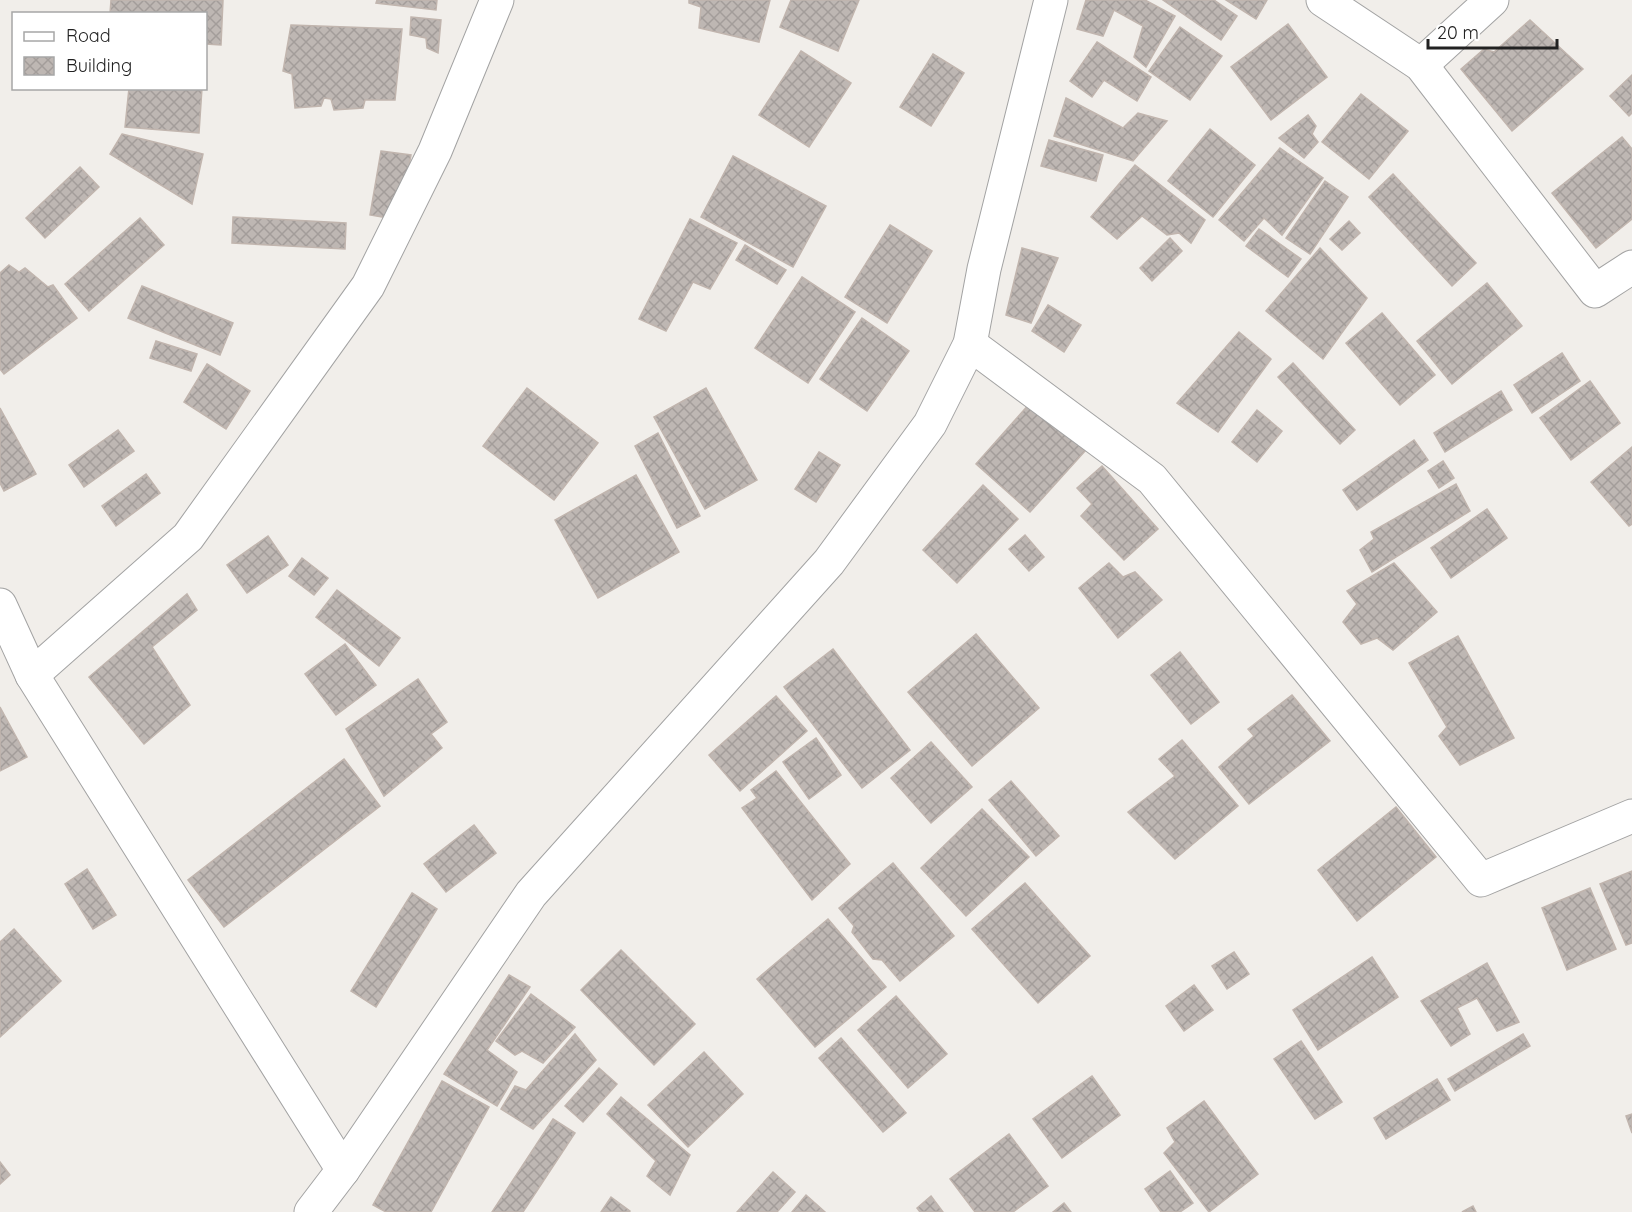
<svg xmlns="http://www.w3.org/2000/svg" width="1632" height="1212" viewBox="0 0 1632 1212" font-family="Quicksand,sans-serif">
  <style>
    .building { fill: url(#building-cross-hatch); stroke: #c1b5ae; stroke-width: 1.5 }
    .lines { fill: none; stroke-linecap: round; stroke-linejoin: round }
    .street-casing { stroke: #a3a3a3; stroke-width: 35 }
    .street { stroke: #fff; stroke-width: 33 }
  </style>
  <defs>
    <pattern id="building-cross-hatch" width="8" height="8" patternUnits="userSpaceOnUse" patternTransform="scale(1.5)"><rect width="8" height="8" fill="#beb7b3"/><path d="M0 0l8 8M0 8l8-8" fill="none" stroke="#a39d9a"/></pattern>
  </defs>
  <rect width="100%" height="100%" fill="#f1eeea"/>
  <g class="building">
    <path d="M111 0H223L221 45 206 44V14H110Z"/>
    <path d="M377 0H437L436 10 376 3Z"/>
    <path d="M689 0H770L759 42 699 28 701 7 689 3Z"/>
    <path d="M791 0H859L838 51 780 27Z"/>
    <path d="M1086 0H1145L1175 16 1146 67 1134 57 1143 26 1114 10 1103 36 1077 29Z"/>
    <path d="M1163 0H1214L1237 16 1221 40Z"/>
    <path d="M1226 0H1267L1256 19Z"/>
    <path d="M411 17 441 20 438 53 427 48 426 38 410 35Z"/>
    <path d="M1530 20 1583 69 1512 131 1461 69 1484 49 1494 52Z"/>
    <path d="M1288 24 1327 77 1271 120 1231 67Z"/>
    <path d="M291 25 402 29 395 100H365L363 108 334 110 331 99 324 98 321 106 295 108 292 74 283 71Z"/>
    <path d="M1180 27 1222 56 1190 100 1149 71Z"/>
    <path d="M1097 42 1151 77 1137 101 1104 80 1092 97 1070 81Z"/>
    <path d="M801 51 851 83 809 147 759 115Z"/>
    <path d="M933 54 964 73 931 126 900 107Z"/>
    <path d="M1632 75V113L1629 116 1610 96Z"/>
    <path d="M129 88H202L199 133 125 127Z"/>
    <path d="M1361 94 1408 131 1369 179 1322 142Z"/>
    <path d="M1066 98 1123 128 1138 113 1167 121 1133 161 1054 136Z"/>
    <path d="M1308 115 1316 126 1312 134 1318 142 1304 158 1279 138Z"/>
    <path d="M1210 129 1255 165 1213 217 1168 181Z"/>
    <path d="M122 134 203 154 192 204 110 154Z"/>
    <path d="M1622 137 1632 149V219L1596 248 1552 193Z"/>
    <path d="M1049 140 1103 155 1096 181 1041 166Z"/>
    <path d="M1280 148 1323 178 1282 235 1264 218 1244 241 1219 220Z"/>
    <path d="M381 151 411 155 399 220 370 215Z"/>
    <path d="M733 156 826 206 793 267 701 217Z"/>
    <path d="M1135 165 1205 220 1191 243 1179 233 1167 235 1142 216 1117 239 1091 217Z"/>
    <path d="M80 167 99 187 45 238 26 218Z"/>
    <path d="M1393 174 1476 263 1452 286 1369 197Z"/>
    <path d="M1325 181 1348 197 1310 254 1286 238Z"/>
    <path d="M233 217 346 223 345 249 232 243Z"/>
    <path d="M140 218 164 245 89 311 65 284Z"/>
    <path d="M690 219 737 243 710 289 693 282 666 331 639 319Z"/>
    <path d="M1349 221 1360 233 1342 250 1330 239Z"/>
    <path d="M890 225 932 251 887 323 845 297Z"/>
    <path d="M1259 229 1301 259 1288 277 1246 246Z"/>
    <path d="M1170 238 1182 251 1152 281 1140 268Z"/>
    <path d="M745 245 786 270 777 284 736 260Z"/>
    <path d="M1022 248 1058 258 1031 323 1006 315Z"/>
    <path d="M1320 248 1367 298 1323 359 1266 311Z"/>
    <path d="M9 265 19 272 25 268 48 287 53 285 77 318 4 374 0 369V273Z"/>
    <path d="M802 277 855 312 808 383 755 348Z"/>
    <path d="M1487 283 1522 326 1452 384 1417 341Z"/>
    <path d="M142 286 233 323 220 355 128 318Z"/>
    <path d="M1048 305 1081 325 1064 352 1032 331Z"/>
    <path d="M1382 313 1435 375 1400 405 1346 343Z"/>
    <path d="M862 318 909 351 867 411 820 379Z"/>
    <path d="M1239 332 1271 359 1218 432 1177 403Z"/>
    <path d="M156 341 197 354 191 371 150 358Z"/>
    <path d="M1562 353 1580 381 1532 413 1514 385Z"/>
    <path d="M1293 363 1355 430 1340 444 1278 377Z"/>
    <path d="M207 364 250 391 226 429 184 402Z"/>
    <path d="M1590 381 1620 423 1571 460 1540 418Z"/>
    <path d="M527 388 598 443 554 500 483 446Z"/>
    <path d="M706 388 757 480 705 509 654 417Z"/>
    <path d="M1501 391 1512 410 1445 452 1434 433Z"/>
    <path d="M1031 402 1085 451 1030 512 976 464Z"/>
    <path d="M0 408 36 474 4 491 0 483Z"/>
    <path d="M1257 410 1282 431 1257 462 1232 442Z"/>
    <path d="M118 430 134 451 84 487 69 465Z"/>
    <path d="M658 433 700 516 677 528 635 446Z"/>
    <path d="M1414 440 1428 460 1357 510 1343 490Z"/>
    <path d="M1632 447V524L1629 526 1591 482Z"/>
    <path d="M819 452 840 465 816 502 795 489Z"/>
    <path d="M1443 461 1454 478 1439 488 1428 471Z"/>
    <path d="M1102 466 1158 529 1124 560 1081 516 1092 504 1077 488Z"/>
    <path d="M146 474 160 493 116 526 102 506Z"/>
    <path d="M636 475 679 552 598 598 555 520Z"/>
    <path d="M1456 484 1470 511 1372 572 1360 550 1374 539 1371 532Z"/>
    <path d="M983 485 1018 519 957 583 923 550Z"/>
    <path d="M1487 509 1507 538 1451 578 1431 548Z"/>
    <path d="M1025 535 1044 557 1029 571 1009 549Z"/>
    <path d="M268 536 288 565 247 593 227 565Z"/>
    <path d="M302 558 328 578 314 595 289 576Z"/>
    <path d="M1109 563 1123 577 1135 572 1162 600 1118 638 1079 588Z"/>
    <path d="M1394 563 1437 612 1393 650 1377 638 1361 644 1343 622 1357 604 1347 591Z"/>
    <path d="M337 590 400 638 379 666 316 617Z"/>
    <path d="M187 594 197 610 152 647 190 705 144 744 89 677Z"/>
    <path d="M976 634 1039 708 972 766 908 692Z"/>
    <path d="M1458 636 1514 738 1460 765 1439 736 1447 727 1409 663Z"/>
    <path d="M345 644 376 685 336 715 305 674Z"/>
    <path d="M833 649 910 750 862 788 784 687Z"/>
    <path d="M1180 652 1219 702 1191 724 1151 675Z"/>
    <path d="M418 679 447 722 431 734 442 748 384 796 346 729Z"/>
    <path d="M1292 695 1330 741 1249 804 1219 767 1254 736 1248 729Z"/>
    <path d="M776 696 807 731 740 791 709 755Z"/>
    <path d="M0 707 27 757 0 771Z"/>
    <path d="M816 738 841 775 809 799 783 762Z"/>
    <path d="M1182 740 1238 806 1175 859 1128 812 1175 776 1159 759Z"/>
    <path d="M931 742 972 787 931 823 891 778Z"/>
    <path d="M344 759 380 806 224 927 188 880Z"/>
    <path d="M776 771 850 864 812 900 742 808 757 798 751 790Z"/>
    <path d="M1011 781 1059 836 1036 856 989 800Z"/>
    <path d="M1396 807 1436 857 1357 921 1318 870Z"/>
    <path d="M982 809 1029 857 966 916 921 868Z"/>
    <path d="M474 825 496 853 446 892 424 864Z"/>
    <path d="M893 863 954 936 900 981 882 960 873 959 852 932 854 926 839 908Z"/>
    <path d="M87 869 116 915 93 929 65 884Z"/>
    <path d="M1632 871V943L1626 945 1600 884Z"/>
    <path d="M1025 883 1090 956 1038 1003 972 929Z"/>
    <path d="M1590 888 1616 949 1567 970 1542 908Z"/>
    <path d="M412 893 437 909 376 1007 351 991Z"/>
    <path d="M828 919 886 987 815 1047 757 979Z"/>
    <path d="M14 929 61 981 0 1037V942Z"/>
    <path d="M621 950 695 1024 654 1065 581 990Z"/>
    <path d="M1234 952 1249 974 1227 989 1212 966Z"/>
    <path d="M1372 957 1398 997 1318 1050 1293 1010Z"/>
    <path d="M1487 963 1519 1022 1497 1031 1477 998 1457 1008 1470 1034 1451 1046 1421 1001Z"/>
    <path d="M509 975 530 987 487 1050 517 1072 497 1106 444 1074Z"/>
    <path d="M1194 985 1213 1010 1184 1031 1166 1006Z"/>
    <path d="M531 994 575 1027 543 1063 522 1051 515 1055 496 1041Z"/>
    <path d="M896 996 947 1054 908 1088 858 1030Z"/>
    <path d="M575 1034 596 1060 533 1129 501 1109 515 1086 526 1090Z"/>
    <path d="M1523 1034 1530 1046 1455 1091 1448 1079Z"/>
    <path d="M841 1038 906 1113 883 1132 819 1058Z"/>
    <path d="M1301 1041 1342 1102 1315 1119 1274 1059Z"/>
    <path d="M704 1052 743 1094 688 1147 648 1105Z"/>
    <path d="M599 1068 617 1084 583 1122 565 1106Z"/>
    <path d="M1092 1076 1120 1115 1062 1158 1033 1119Z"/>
    <path d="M1437 1079 1450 1100 1386 1139 1374 1118Z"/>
    <path d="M442 1081 489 1107 431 1212H386L373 1205Z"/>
    <path d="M621 1097 690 1155 670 1195 647 1176 656 1161 607 1114Z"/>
    <path d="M1204 1101 1258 1174 1209 1212 1164 1153 1175 1142 1167 1128Z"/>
    <path d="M1632 1114V1133L1626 1116Z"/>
    <path d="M553 1119 575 1133 523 1212H492Z"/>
    <path d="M1009 1134 1048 1186 1013 1212H975L950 1179Z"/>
    <path d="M0 1162 10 1175 0 1184Z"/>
    <path d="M1170 1171 1193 1203 1180 1212H1161L1145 1189Z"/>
    <path d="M773 1172 795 1192 777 1212H737Z"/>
    <path d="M806 1195 825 1212H792Z"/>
    <path d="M931 1196 943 1212H920L917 1208Z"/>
    <path d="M611 1197 630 1211 629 1212H601Z"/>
    <path d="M1064 1203 1071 1212H1053Z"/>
    <path d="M1473 1206 1476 1212H1462Z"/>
  </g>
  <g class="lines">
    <g class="street-casing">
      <g id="street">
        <path d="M1323 0 1421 65 1595 291 1632 267"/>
        <path d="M1421 65 1492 0"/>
        <path d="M970 344 1152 479 1481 880 1632 816"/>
        <path d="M0 605 32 675 343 1170"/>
        <path d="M32 675 188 537 368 286 435 151 497 0"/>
        <path d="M311 1212 343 1170 531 894 829 562 930 424 970 344 984 269 1051 0"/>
      </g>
    </g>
    <use href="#street" class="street"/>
  </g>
  <rect x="12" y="12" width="195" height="78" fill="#ffffff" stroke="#a7a7a7" stroke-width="1.5"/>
  <rect x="24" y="32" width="30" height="9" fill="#ffffff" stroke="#a7a7a7" stroke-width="1.5"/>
  <text x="66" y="42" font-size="18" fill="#222222">Road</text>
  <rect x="24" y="57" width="30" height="18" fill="url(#building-cross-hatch)" stroke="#a7a7a7" stroke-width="1.5"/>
  <text x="66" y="72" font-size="18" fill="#222222">Building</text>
  <path d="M1428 39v9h129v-9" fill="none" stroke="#222222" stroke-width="3"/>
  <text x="1437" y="39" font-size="18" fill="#222222" stroke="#ffffff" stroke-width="4.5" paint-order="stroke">20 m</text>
</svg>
